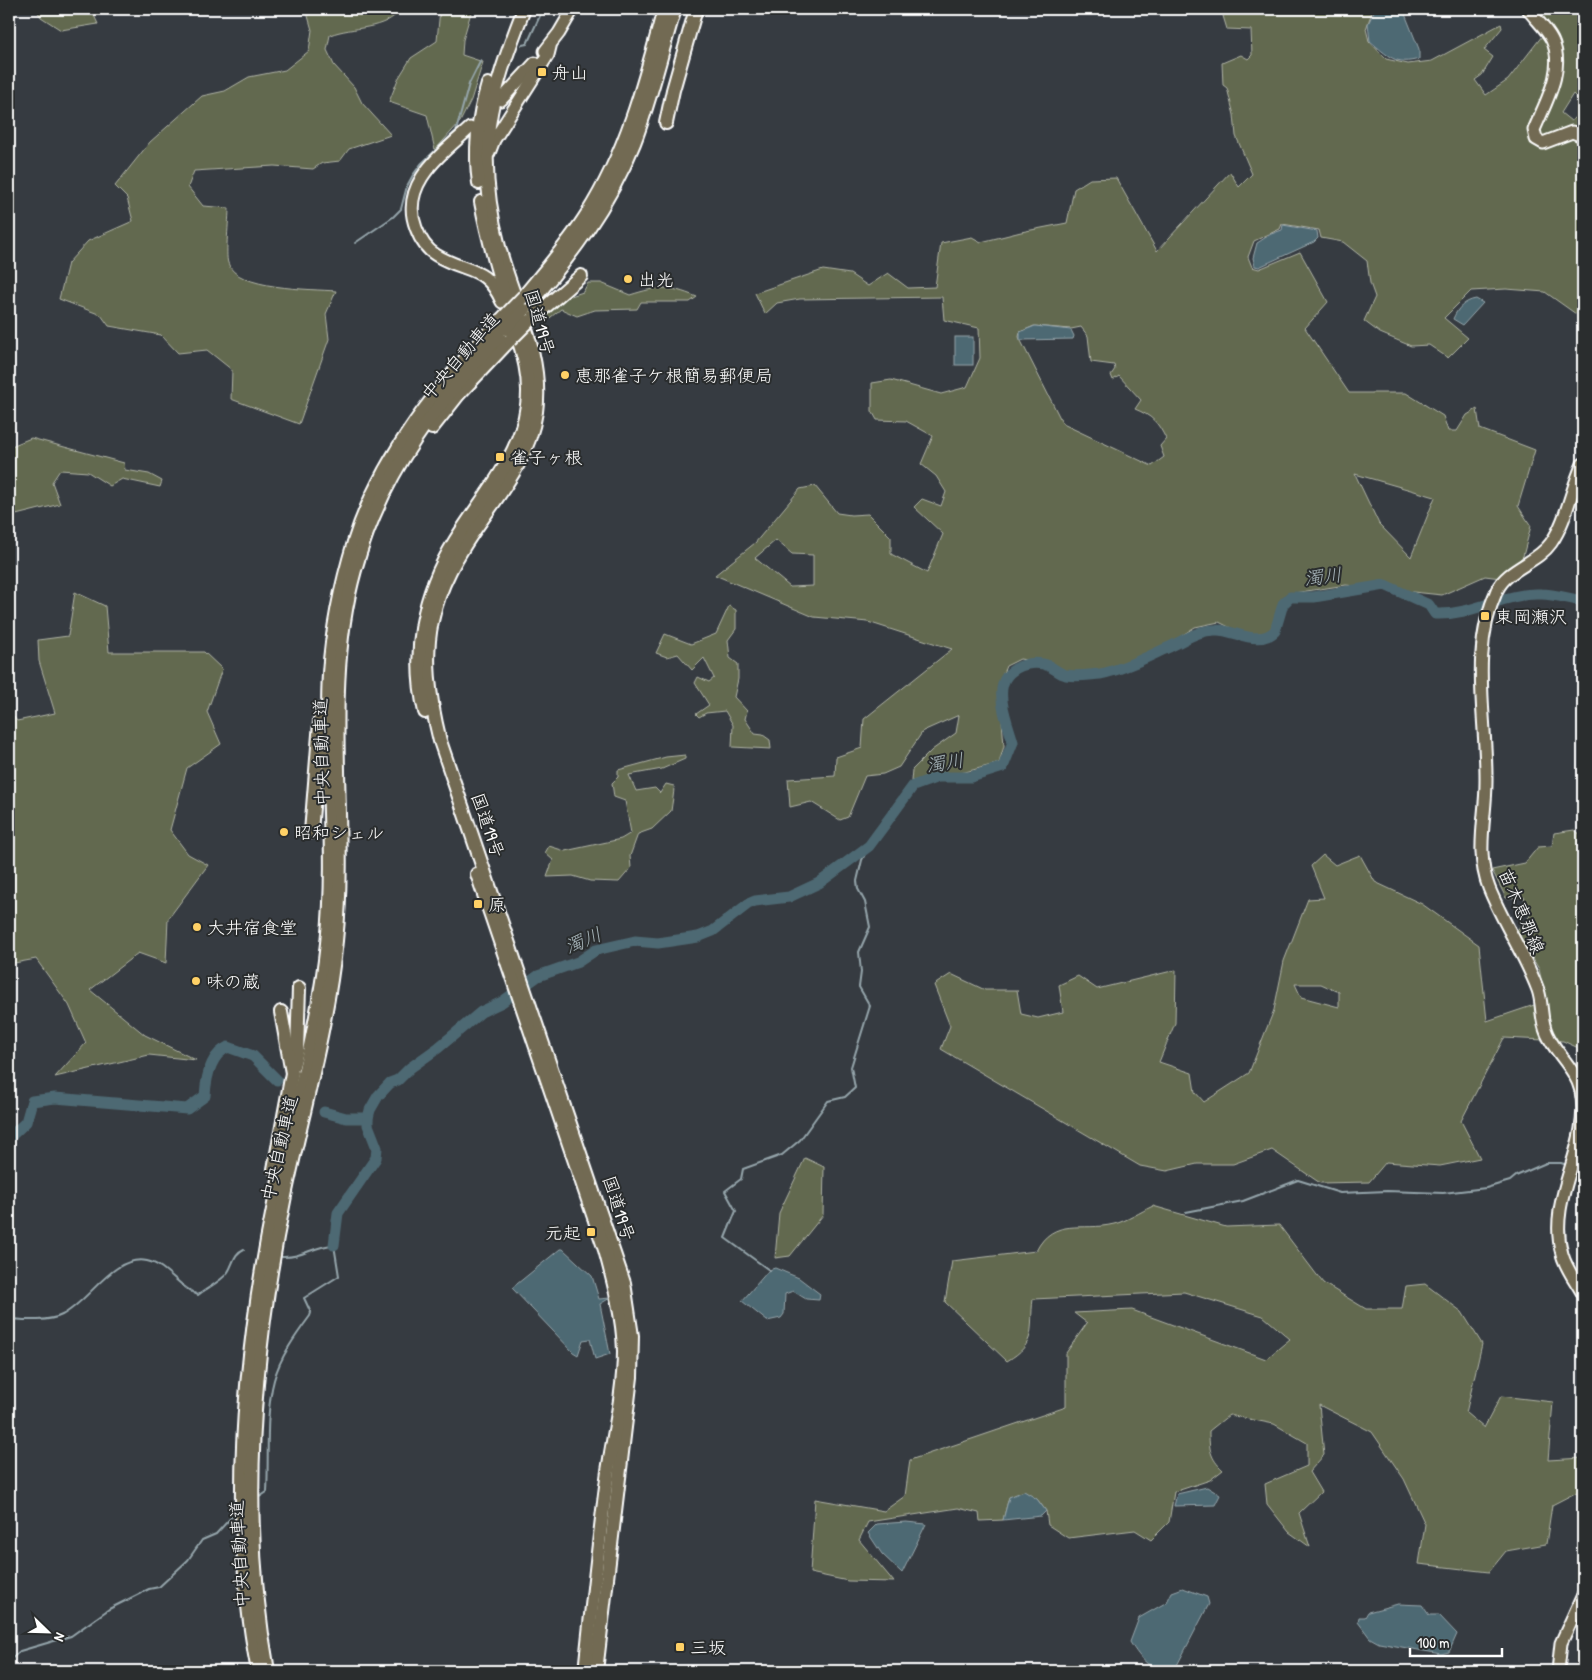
<svg xmlns="http://www.w3.org/2000/svg" width="1592" height="1680" viewBox="0 0 1592 1680" font-family="'Patrick Hand','Klee One',sans-serif">
  <style>
    .green { fill: #62694f; stroke: #b0b4a7; fill-rule: evenodd }
    .water { fill: #4e6973; stroke: #95a5ab }
    .lines { fill: none; stroke-linecap: round; stroke-linejoin: round }
    .stream { stroke: #95a5ab; stroke-width: 2 }
    .river { stroke: #4e6973; stroke-width: 11 }
    .major-casing { stroke: #fff; stroke-width: 15 }
    .highway-casing { stroke: #fff; stroke-width: 16 }
    .major { stroke: #726b52; stroke-width: 11 }
    .highway { stroke: #726b52; stroke-width: 12 }
    .highway-bridge-casing { stroke: #fff; stroke-width: 16; stroke-linecap: butt }
    .highway-bridge { stroke: #726b52; stroke-width: 12 }
    .poi-dot { fill: #ffd166; stroke: #2a2d2e; stroke-width: 2 }
    .labels { text-anchor: middle; dominant-baseline: central; stroke-width: 4; stroke-linejoin: round; paint-order: stroke }
    .poi-label { font-size: 18px; fill: #fff; stroke: #2a2d2e; text-anchor: start }
    .street-label { font-size: 18px; fill: #fff; stroke: #2a2d2e }
    .water-label { font-size: 19px; font-style: italic; fill: #a6b4b9; stroke: #2a2d2e }
  </style>
  <rect width="100%" height="100%" fill="#363b41"/>
  <filter id="ink" filterUnits="userSpaceOnUse"><feTurbulence type="fractalNoise" baseFrequency=".02" numOctaves="2"/><feDisplacementMap in="SourceGraphic" scale="10" xChannelSelector="R" yChannelSelector="G"/><feConvolveMatrix kernelMatrix="1 2 1 2 8 2 1 2 1" color-interpolation-filters="sRGB"/></filter>
  <g filter="url(#ink)">
    <g class="green">
      <path d="M36 9H91L98 24 61 30 41 17Z"/>
      <path d="M306 9H401C385 31 353 26 330 35L327 50 334 65 354 87 362 103 391 135 349 149 340 161 322 163 313 169 274 166 194 171 188 187 203 206 229 208C229 220 225 254 228 263 236 290 312 289 336 291L326 314 329 339 299 424 231 399 232 370 207 350 178 353 161 335 109 326 101 315 59 299 68 263 88 241 133 221 127 198 115 186 150 142 202 96 225 91 249 77 285 70 309 51 312 30Z"/>
      <path d="M440 9H472L463 40 462 55 483 62 471 100 460 122 435 150 427 115 389 102 398 79 411 58 437 41Z"/>
      <path d="M1230 9H1373L1366 29 1369 41 1386 59 1408 64 1432 61 1501 24 1502 28 1484 50 1493 57 1482 75 1475 80 1486 95 1508 80 1549 27 1541 16 1553 9H1583V97L1577 98 1573 94 1561 113 1571 121 1583 112V128L1580 130 1583 141 1582 313 1576 314 1545 292 1506 289 1471 291 1444 318 1468 338 1448 358 1429 345 1411 346 1380 333 1364 321 1375 297 1370 283 1367 261 1343 242 1321 238 1319 230 1282 224 1280 229 1254 241 1248 257 1252 267 1259 269 1300 252 1328 302 1305 328 1349 393H1406L1443 416 1448 431H1457L1467 415 1477 409 1480 429 1535 450 1518 506 1531 526 1523 556 1501 578 1485 576 1442 595 1346 585 1287 594 1279 604 1270 632 1245 635 1219 622 1195 627 1167 645 1104 671 1081 675 1065 673 1050 664 1020 659 1006 666 999 683 1004 746 999 763 965 772 911 781 912 770 932 750 956 733 959 715 923 731 899 767 883 774 865 776 848 817 840 820 811 802 790 807 788 779 835 776 836 757 862 748 864 719 952 649 868 622 814 617 715 575 755 543 800 489 815 486 837 513 851 515 868 514 891 537V554L927 573 943 534 914 507 922 499 941 506 946 492 936 476 921 464 933 436 906 421 877 420 872 411V383L891 380 941 394 967 387 980 358 979 328 944 320 942 297 800 299 777 303 765 314 755 293 823 270 850 274 868 286 888 273 908 288 935 287 941 243 972 237 981 242 1021 232 1067 223 1074 189 1090 179 1116 178 1157 251 1230 172 1239 187 1252 174 1236 136 1234 115 1227 88 1223 85 1222 63 1241 55 1248 59 1252 55 1251 30 1227 29 1223 16ZM1034 326 1071 329 1081 327 1088 336 1091 362 1114 365 1115 369 1111 375 1113 380 1119 376 1141 400 1135 409C1152 416 1158 422 1166 439L1160 446 1164 457 1152 466 1063 424 1019 337 1020 332ZM1355 474 1435 497 1411 557 1379 524ZM776 540 792 554 813 555V586L790 587 755 558Z"/>
      <path d="M588 283H601L630 295C659 286 667 285 697 297L690 302H641L637 309 595 310 577 316 561 309 546 321H536L568 293 571 296 583 292Z"/>
      <path d="M31 438 124 463 125 470 149 474 162 481 160 487 122 479 110 486 88 472 60 470 52 482 60 504 16 515 9 512V447Z"/>
      <path d="M75 592 105 606 109 652H204L222 669 207 712 221 744 187 768 170 830 188 854 208 865 168 919 166 963 138 953 90 990 145 1035 196 1060 149 1055 55 1077 86 1043 69 1005 36 959 9 964V711L17 721 55 713 39 661 38 640 68 636Z"/>
      <path d="M729 606 736 610V629L728 640 730 658 738 664V679L734 697 747 711 745 719 755 734 763 735 770 740 771 749 732 747 733 725 725 711 706 713 699 717 696 714 709 705 695 683 698 677 709 682 714 678 704 658 692 670 678 654 667 657 656 653 665 634 691 644 716 634Z"/>
      <path d="M685 755V759L662 769 629 775 636 791 655 788 660 793 666 784 674 786C674 794 672 803 671 811L652 829 638 834 630 856 631 868 619 882 590 881 573 876 547 877 553 860 545 853 549 846 565 851 621 839 631 833 625 801 614 797 612 783 618 777V770L666 757Z"/>
      <path d="M1574 830 1583 836V1050L1563 1041 1504 1038 1461 1121 1480 1158 1440 1166 1386 1162 1369 1182 1320 1183 1272 1150 1233 1164H1197L1167 1171 1140 1166 941 1049 950 1026 934 985 951 974 985 990H1017L1021 1014 1038 1018 1063 1012 1059 985 1078 976 1097 989 1176 970 1175 1023 1159 1062 1192 1073 1195 1092 1204 1102 1249 1073 1274 1010 1284 961 1308 899 1324 898 1311 866 1323 855 1335 865 1360 855 1375 882 1422 904 1479 945 1487 1021 1546 1001 1539 969 1516 931 1530 916 1524 897 1506 898 1492 870 1525 863 1538 847 1552 846 1554 833ZM1295 984H1321L1339 992V1007L1301 997Z"/>
      <path d="M805 1158 824 1167 823 1215 790 1256 775 1258 779 1213Z"/>
      <path d="M1153 1206 1226 1227 1279 1225 1323 1283 1366 1309H1402L1406 1286 1425 1284 1462 1312 1482 1344 1466 1413 1484 1428 1501 1396 1553 1402 1548 1460 1583 1458V1489L1552 1505 1546 1544 1506 1551 1489 1572 1419 1564 1425 1524 1404 1479 1372 1432 1319 1405 1324 1455 1309 1472 1321 1492 1299 1513 1310 1547 1289 1532 1267 1504 1265 1484 1307 1466V1443L1274 1424 1229 1415 1209 1431C1209 1449 1210 1458 1223 1470L1210 1480 1174 1492 1169 1522 1151 1540 1135 1530 1068 1538 1048 1525 1046 1511 1037 1499 1009 1497 1003 1520 980 1521 979 1513 958 1508 868 1522 859 1540 894 1582 848 1581 810 1573 815 1499 884 1511 905 1496 910 1460 1066 1407V1353L1087 1323 1074 1313 1132 1310 1266 1359 1290 1339 1263 1316 1184 1292 1033 1299C1029 1329 1038 1343 1007 1361L945 1302 952 1261 1036 1251C1054 1216 1082 1232 1114 1224 1127 1221 1140 1212 1153 1206Z"/>
    </g>
    <g class="water">
      <path d="M1375 9H1403L1419 49V59C1396 66 1388 56 1370 41L1368 24Z"/>
      <path d="M1283 225 1317 231 1318 238 1314 242 1259 267 1255 266 1253 258 1257 243 1271 234 1282 230Z"/>
      <path d="M1476 299 1483 303 1463 325 1453 319C1457 309 1464 301 1476 299Z"/>
      <path d="M1035 326 1071 330 1074 336 1073 339 1020 340V332Z"/>
      <rect x="955" y="337" width="18" height="28"/>
      <path d="M560 1249H563L592 1276 599 1299 610 1298 600 1304 610 1354 595 1359 590 1339 583 1340 578 1355 573 1352 512 1288Z"/>
      <path d="M775 1268 799 1278 820 1294 819 1300 806 1299 793 1291 785 1294 784 1314 781 1318 767 1321 742 1301 769 1270Z"/>
      <path d="M1207 1487 1220 1495 1215 1505 1174 1506 1177 1494Z"/>
      <path d="M1024 1491 1037 1499 1046 1511 1041 1516 1003 1520 1009 1497Z"/>
      <path d="M906 1522 926 1524 902 1573 882 1554 868 1533 877 1524Z"/>
      <path d="M1183 1588 1207 1597 1209 1604 1174 1671C1150 1671 1141 1660 1130 1642L1139 1618 1167 1602 1172 1592Z"/>
      <path d="M1398 1604 1422 1605 1429 1615H1439L1457 1634 1449 1652 1441 1654 1379 1643 1370 1638 1358 1622 1359 1617H1365L1368 1612Z"/>
    </g>
    <g class="lines">
      <g class="stream">
        <path d="M522 45 527 44 543 9"/>
        <path d="M355 243 393 217 401 209 407 186 413 175 421 164 456 131 469 84 481 60"/>
        <path d="M1576 1169 1583 1172"/>
        <path d="M1186 1212 1243 1201 1298 1180 1340 1193 1387 1191 1443 1193 1486 1188 1510 1181 1516 1176 1546 1163H1561L1567 1165"/>
        <path d="M769 1270 725 1238 736 1211 725 1191 741 1179 743 1169 782 1155 800 1140 828 1101 845 1097 855 1088 851 1067 870 1006 859 987 861 972 859 952 870 927 865 902 858 889 857 881 862 860 869 846"/>
        <path d="M9 1319C25 1320 48 1322 62 1315 90 1301 113 1254 147 1261 167 1265 179 1288 198 1295 207 1288 222 1281 228 1272 234 1263 233 1254 244 1249"/>
        <path d="M258 1498 267 1492C269 1457 265 1413 274 1380 280 1357 296 1335 310 1316L311 1313 304 1298 339 1276 334 1245C313 1246 302 1258 282 1257"/>
        <path d="M9 1661 20 1651 71 1636 109 1609 149 1589 159 1587 188 1560 202 1540 216 1534 237 1511"/>
      </g>
      <g class="river">
        <path d="M324 1112 346 1118H368"/>
        <path d="M9 1138 26 1122 32 1101 55 1098 187 1109 205 1096C206 1078 210 1055 228 1047L253 1056 277 1080"/>
        <path d="M334 1245 338 1213 376 1158 377 1148 368 1125V1118L370 1110 378 1096 390 1083 398 1080 410 1068 438 1048 481 1012 502 1002 538 976 578 962 596 950 635 941 658 943 698 937 713 931 748 904 755 901 789 897 819 883 869 846 913 786 938 777H971L1003 767 1013 742C1008 724 994 692 1007 676 1017 664 1036 660 1049 666 1055 669 1060 674 1066 675 1078 677 1088 675 1100 674 1122 670 1147 657 1167 648 1183 641 1199 629 1217 630 1234 630 1259 647 1275 631L1283 604 1290 597H1314L1385 585 1429 605 1435 614C1472 616 1505 592 1541 594 1555 594 1569 599 1583 601"/>
      </g>
      <g class="major-casing">
        <g id="major">
          <path d="M1528 9C1535 19 1546 28 1552 40 1566 69 1545 103 1534 130L1536 139 1543 143 1572 132 1583 136"/>
          <path d="M545 51 559 33 573 9"/>
          <path d="M501 100 535 63"/>
          <path d="M470 128C442 154 399 184 416 228 420 239 426 249 436 255 467 274 485 264 502 302"/>
          <path d="M489 153 494 140 548 55 550 47"/>
          <path d="M1583 464C1571 489 1567 520 1551 543 1537 563 1508 568 1497 590 1469 652 1487 717 1486 782 1486 818 1475 852 1489 888 1503 923 1525 955 1538 990 1543 1004 1540 1019 1547 1034 1556 1054 1576 1069 1581 1091 1592 1147 1546 1196 1562 1254 1566 1269 1576 1281 1583 1294"/>
          <path d="M1558 1671 1561 1643 1583 1595"/>
        </g>
      </g>
      <g class="highway-casing">
        <g id="highway">
          <path d="M524 9C489 98 474 151 499 247 513 301 544 354 536 412 530 452 508 483 485 515 427 595 416 645 440 741L624 1283 632 1336 631 1377 596 1671"/>
          <path d="M666 123 673 90 696 9"/>
          <path d="M479 183C474 149 478 117 488 84"/>
          <path d="M524 296C546 269 569 243 587 214 627 151 645 80 664 9"/>
          <path d="M524 310C569 259 609 206 634 143 651 99 661 53 675 9"/>
          <path d="M529 321 581 276"/>
          <path d="M432 428 458 395 510 340"/>
          <path d="M425 712C411 652 423 593 455 541 481 498 521 457 527 405 532 372 518 340 509 309 498 274 488 239 481 202"/>
          <path d="M311 832 321 710"/>
          <path d="M477 874 605 1250C614 1283 623 1317 624 1351 624 1391 614 1432 608 1471 599 1538 592 1605 585 1671"/>
          <path d="M293 1066 297 1051 299 988"/>
          <path d="M274 1169 292 1073 281 1012"/>
          <path d="M258 1671C228 1519 244 1350 275 1199 293 1114 318 1030 327 943 337 853 324 763 329 673 332 628 341 585 354 542 381 455 440 384 502 319"/>
          <path d="M268 1671C239 1515 253 1351 285 1196 303 1111 327 1028 336 941 349 818 321 691 355 570 383 468 437 404 506 329"/>
        </g>
      </g>
      <use href="#major" class="major"/>
      <use href="#highway" class="highway"/>
      <g class="highway-bridge-casing">
        <g id="highway-bridge">
          <path d="M502 319 524 296"/>
          <path d="M506 329 524 310"/>
          <path d="M510 340 529 321"/>
        </g>
      </g>
      <use href="#highway-bridge" class="highway-bridge"/>
    </g>
  </g>
  <g class="poi-dot">
    <rect x="537" y="67" width="10" height="10" rx="2.5"/>
    <circle cx="628" cy="279" r="5"/>
    <circle cx="565" cy="375" r="5"/>
    <rect x="495" y="452" width="10" height="10" rx="2.5"/>
    <rect x="1480" y="611" width="10" height="10" rx="2.5"/>
    <circle cx="284" cy="832" r="5"/>
    <rect x="473" y="899" width="10" height="10" rx="2.5"/>
    <circle cx="197" cy="927" r="5"/>
    <circle cx="196" cy="981" r="5"/>
    <rect x="586" y="1227" width="10" height="10" rx="2.5"/>
    <rect x="675" y="1642" width="10" height="10" rx="2.5"/>
  </g>
  <g class="labels">
    <g class="poi-label">
      <text x="552" y="72">舟山</text>
      <text x="638" y="279">出光</text>
      <text x="575" y="375">恵那雀子ケ根簡易郵便局</text>
      <text x="510" y="457">雀子ヶ根</text>
      <text x="1495" y="616">東岡瀬沢</text>
      <text x="294" y="832">昭和シェル</text>
      <text x="488" y="904">原</text>
      <text x="207" y="927">大井宿食堂</text>
      <text x="206" y="981">味の蔵</text>
      <text x="581" y="1232" text-anchor="end">元起</text>
      <text x="690" y="1647">三坂</text>
    </g>
    <g class="street-label">
      <text transform="translate(540 322) rotate(74)">国道19号</text>
      <text transform="translate(460 356) rotate(-49)">中央自動車道</text>
      <text transform="translate(321 752) rotate(-91)">中央自動車道</text>
      <text transform="translate(488 825) rotate(71)">国道19号</text>
      <text transform="translate(1522 911) rotate(67)">苗木恵那線</text>
      <text transform="translate(279 1148) rotate(-77)">中央自動車道</text>
      <text transform="translate(619 1208) rotate(72)">国道19号</text>
      <text transform="translate(239 1554) rotate(-93)">中央自動車道</text>
    </g>
    <g class="water-label">
      <text transform="translate(1323 576) rotate(-7)">濁川</text>
      <text transform="translate(945 762) rotate(-9)">濁川</text>
      <text transform="translate(583 940) rotate(-23)">濁川</text>
    </g>
  </g>
  <rect width="1592" height="1680" fill="none" stroke="#2a2d2e" stroke-width="30"/>
  <rect x="15" y="15" width="1562" height="1650" fill="none" stroke="#fff" stroke-width="2" filter="url(#ink)"/>
  <g transform="translate(48 1632) rotate(113)" stroke="#2a2d2e" stroke-width="4" paint-order="stroke">
  <path d="M0-4L9 19L0 12L-9 19Z" fill="#ffffff"/>
  <text y="-8" font-size="14" font-weight="bold" text-anchor="middle" fill="#ffffff">N</text>
  </g>
  <path d="M1410 1648v8h92v-8" fill="none" stroke="#ffffff" stroke-width="2.5"/>
  <text x="1417" y="1648" font-size="15" fill="#ffffff" stroke="#2a2d2e" stroke-width="4" paint-order="stroke">100 m</text>
</svg>
